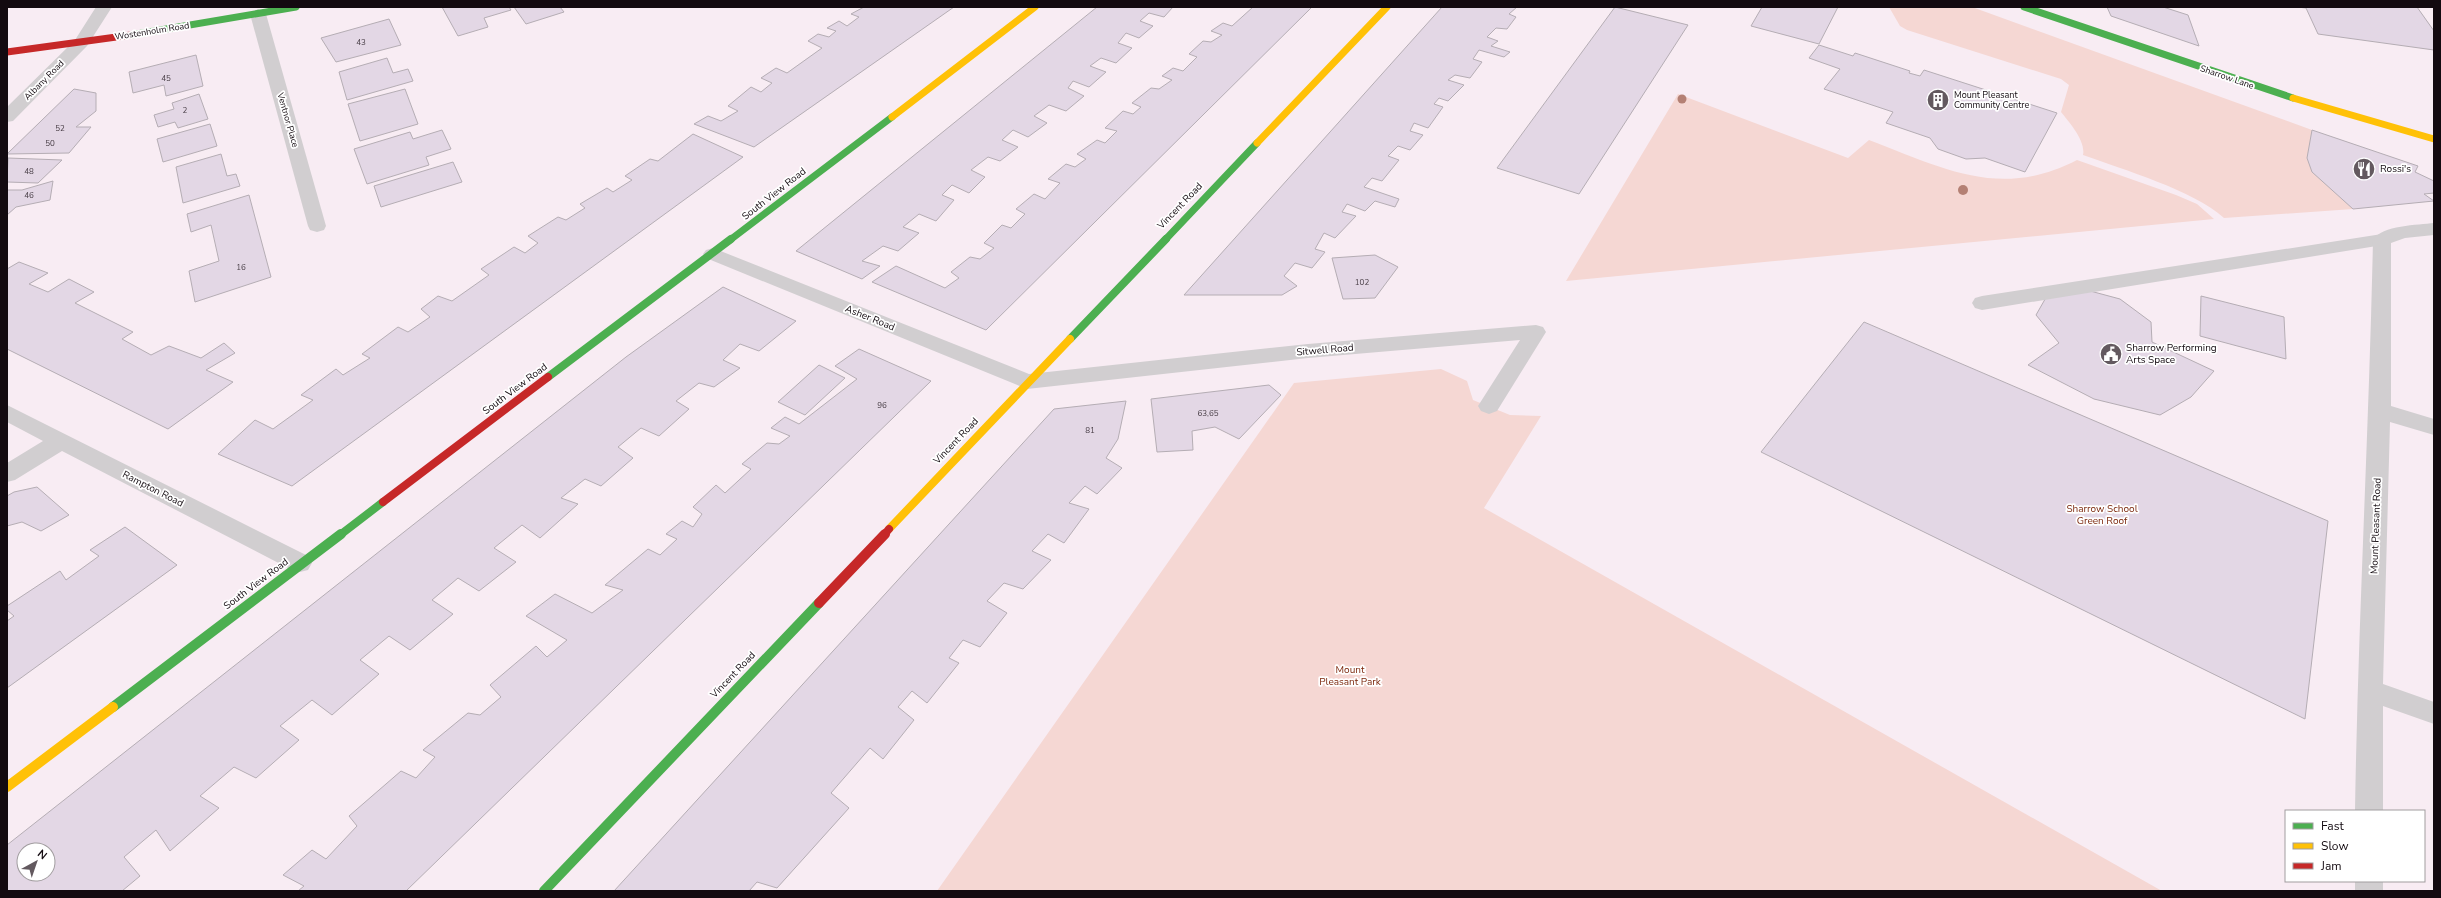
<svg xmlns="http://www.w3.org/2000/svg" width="2441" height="898" viewBox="0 0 2441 898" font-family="'Nunito Sans',sans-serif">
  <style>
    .green { fill: #f5d7d3 }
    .building { fill: #e3d7e5; stroke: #b5adb4; fill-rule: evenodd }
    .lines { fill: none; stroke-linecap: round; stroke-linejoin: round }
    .lane { fill: #d1ced0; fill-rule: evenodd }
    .street { fill: #d1ced0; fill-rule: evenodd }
    .fast-far2 { stroke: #4caf50; stroke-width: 7 }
    .fast-far1 { stroke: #4caf50; stroke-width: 8 }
    .fast { stroke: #4caf50; stroke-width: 10 }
    .slow-far2 { stroke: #ffc107; stroke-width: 7 }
    .slow-far1 { stroke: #ffc107; stroke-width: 8 }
    .slow { stroke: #ffc107; stroke-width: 10 }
    .jam-far2 { stroke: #c62828; stroke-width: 7 }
    .jam-far1 { stroke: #c62828; stroke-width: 8 }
    .jam { stroke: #c62828; stroke-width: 10 }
    .tree { fill: #b48074 }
    .labels { text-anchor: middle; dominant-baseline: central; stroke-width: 3.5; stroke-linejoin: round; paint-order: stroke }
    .number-label { font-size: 8px; fill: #473d45 }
    .far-street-label { font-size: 9px; fill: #130a10; stroke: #fff }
    .far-poi-label { font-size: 9px; fill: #130a10; stroke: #fff; text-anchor: start }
    .poi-label { font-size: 10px; fill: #130a10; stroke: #fff; text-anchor: start }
    .street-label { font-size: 10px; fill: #130a10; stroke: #fff }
    .park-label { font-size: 10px; fill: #7c280d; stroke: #fff }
  </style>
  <rect width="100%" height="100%" fill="#f8ecf3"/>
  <g class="green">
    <path d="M1889 7H1972L2312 130 2353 209 2224 218C2193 190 2124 170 2083 155 2086 141 2069 122 2061 112L2069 85 2061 79 1907 30 1900 26Z"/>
    <path d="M1678 94 1848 158 1869 140C1943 168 2000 200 2077 160L2176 195 2197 204 2214 219 1566 281Z"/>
    <path d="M1441 369 1467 381 1473 400 1510 415 1541 416 1484 508 2162 891H937L1294 383Z"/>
  </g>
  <g class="building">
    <path d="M442 7H509L511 10 484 18 488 27 458 36Z"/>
    <path d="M514 7H560L564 12 526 24Z"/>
    <path d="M864 7H954L754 147 694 124 708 116 721 121 738 111 728 106 751 87 761 92 772 83 761 78 776 68 787 73 822 48 808 41 818 34 829 37 836 31 827 28 839 21 847 26 859 17 851 14Z"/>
    <path d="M1097 7H1173L1164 17 1149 13 1140 21 1153 26 1139 38 1126 33 1118 43 1132 48 1116 63 1101 58 1090 66 1106 72 1089 87 1073 81 1068 88 1084 96 1066 111 1049 105 1034 116 1047 123 1028 137 1013 130 1002 140 1018 147 1000 161 988 157 971 170 985 177 969 193 952 185 942 195 954 200 936 221 919 214 903 227 919 233 898 251 883 246 862 261 880 266 862 279 796 251Z"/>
    <path d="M1253 7H1312L986 330 872 282 896 266 945 288 959 278 951 272 970 257 980 259 994 248 984 243 1002 225 1011 228 1025 214 1016 209 1034 194 1045 199 1060 183 1048 179 1066 164 1075 167 1086 159 1077 154 1097 140 1105 143 1117 131 1105 128 1123 111 1133 114 1141 107 1132 103 1151 88 1159 89 1172 80 1162 76 1173 68 1183 71 1197 57 1189 54 1203 41 1211 42 1222 35 1211 31 1223 23 1232 26Z"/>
    <path d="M1442 7H1517L1509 14 1516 17 1507 29 1496 28 1487 37 1498 41 1491 46 1510 52 1504 57 1479 50 1473 59 1482 62 1470 78 1455 75 1448 80 1464 85 1448 101 1439 98 1434 104 1443 107 1428 128 1414 123 1410 131 1423 135 1410 150 1398 146 1388 156 1399 160 1382 181 1372 178 1364 187 1399 199 1395 207 1375 201 1365 211 1347 204 1342 212 1356 216 1335 238 1324 233 1315 249 1325 252 1312 268 1295 263 1284 276 1297 286 1282 295H1184Z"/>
    <path d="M1615 7 1688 25 1579 194 1497 168Z"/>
    <path d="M1762 7H1838L1819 44 1751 26Z"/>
    <path d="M2107 7H2163L2188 15 2199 46 2111 16Z"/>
    <path d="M2297 7H2417L2434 31V50L2318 34 2306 8Z"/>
    <path d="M389 19 401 45 336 62 321 38Z"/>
    <path d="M1819 45 1853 56 1855 53 1910 71 1909 73 1920 76 1924 70 2057 113 2025 172 1985 158 1966 159 1938 149 1930 138 1886 123 1893 112 1824 89 1840 69 1809 58Z"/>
    <path d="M196 55 203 86 166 96 164 85 133 93 129 72Z"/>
    <path d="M387 58 393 73 408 69 413 81 347 100 339 72Z"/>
    <path d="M74 89 96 93V111L76 127H91L69 153 7 154Z"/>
    <path d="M405 89 418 124 360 141 348 104Z"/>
    <path d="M199 94 208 119 178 128 175 122 158 127 154 115 174 109 172 103Z"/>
    <path d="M210 124 217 146 163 162 157 139Z"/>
    <path d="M442 130 451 149 426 157 429 165 367 184 354 149 410 132 413 139Z"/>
    <path d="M2312 130 2418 166 2415 172 2434 181V193L2424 194 2434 201 2353 209 2312 172 2307 158Z"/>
    <path d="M693 134 743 157 292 486 218 454 255 420 273 429 313 400 301 395 336 369 343 375 370 358 362 354 398 327 408 332 430 317 421 309 438 296 452 301 489 275 481 269 514 247 525 253 538 243 528 236 558 217 566 220 585 208 580 204 607 188 613 192 632 180 625 176 650 159 658 161Z"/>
    <path d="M221 154 227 176 236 174 240 186 183 203 176 167Z"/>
    <path d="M8 158 62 160 38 183 7 182Z"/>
    <path d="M453 162 462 182 381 207 374 186Z"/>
    <path d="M53 181 50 200 16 207 7 215V190H22Z"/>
    <path d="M249 195 271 277 195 302 189 271 219 261 211 225 191 232 187 214Z"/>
    <path d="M1375 255 1398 267 1375 298 1343 299 1332 258Z"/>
    <path d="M19 262 48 273 29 284 48 292 69 279 94 292 75 303 133 332 122 339 151 355 169 346 201 358 224 343 235 353 206 370 233 382 168 429 7 349V269Z"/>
    <path d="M723 287 796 321 759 351 740 344 723 360 740 368 714 387 699 383 676 401 689 409 659 436 641 428 618 447 633 458 601 486 585 479 561 498 578 504 540 538 522 525 494 548 516 562 479 591 458 578 432 600 453 614 410 650 389 636 360 660 379 674 332 715 312 700 280 726 299 740 256 778 234 767 200 796 219 808 170 851 156 830 124 857 140 876 122 891H7V845L626 357ZM24 850H48V874H24Z"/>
    <path d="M2079 288 2120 299 2151 322 2152 342 2214 371 2191 397 2160 415 2094 399 2028 365 2059 343 2036 315 2048 294Z"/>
    <path d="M2201 296 2284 317 2286 359 2200 336Z"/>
    <path d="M1864 322 2328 521 2305 719 1761 452Z"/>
    <path d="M859 349 931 381 406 891H298L304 886 283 875 312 850 326 859 357 826 349 816 401 771 416 778 435 757 423 750 468 713 480 715 501 697 490 685 536 646 547 657 567 640 526 616 555 594 592 613 623 590 605 585 648 549 660 555 677 539 666 534 682 521 693 527 702 514 693 507 716 485 725 493 751 469 742 464 767 443 779 444 790 436 771 428 785 417 799 424 857 379 835 366Z"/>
    <path d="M819 365 845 378 805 415 778 402Z"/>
    <path d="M1269 385 1281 395 1239 439 1215 427 1192 431 1193 450 1157 452 1151 399Z"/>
    <path d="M1126 401 1118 439 1106 458 1122 468 1097 494 1085 486 1069 503 1089 509 1064 543 1048 534 1032 551 1051 560 1023 589 1004 583 987 601 1007 613 980 647 963 640 949 658 959 663 927 703 912 691 898 707 914 720 883 759 870 748 831 793 849 808 777 888 757 882 749 891H614L1054 409Z"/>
    <path d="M37 487 69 515 41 531 22 522 7 526V496L14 492Z"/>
    <path d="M125 527 177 565 7 688V621L14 616 7 610V606L60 571 66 580 99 556 90 550Z"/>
  </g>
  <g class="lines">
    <path class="lane" d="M2382 234 2389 236 2391 240 2389 244 1982 310 1975 308 1972 303 1975 298 1982 296Z"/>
    <g class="street">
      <path d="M96 7H112L87 46 13 121 7 122V107L75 40Z"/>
      <path d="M258 9 266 14 326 226 324 230 317 232 310 230 308 226 250 14Z"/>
      <path d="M2434 223V235L2405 238 2391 243V406L2434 419V435L2390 422 2383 684 2434 702V724L2383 706V811H2355C2358 621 2369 430 2373 240 2382 225 2418 225 2434 223Z"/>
      <path d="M713 248 1029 374 1308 344 1536 325 1543 327 1546 332 1497 411 1489 414 1481 411 1478 406 1520 340 1308 358 1027 389 706 258 703 254 706 250Z"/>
      <path d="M7 405 308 556 312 563 308 570 300 572 292 570 62 451 15 480 7 482V463L43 441 7 422Z"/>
      <rect x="2355" y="881" width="28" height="10"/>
    </g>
    <g class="fast-far2">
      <path d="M2024 7 2293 98"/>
      <path d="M131 35 296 7"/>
      <path d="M730 240 892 117"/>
      <path d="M1165 240 1257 143"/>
    </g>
    <g class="fast-far1">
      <path d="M1070 339 1166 239"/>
      <path d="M548 377 731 239"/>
      <path d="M340 535 383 502"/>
    </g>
    <g class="fast">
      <path d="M113 707 341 534"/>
      <path d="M544 891 819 603"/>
    </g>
    <g class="slow-far2">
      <path d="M2293 98 2434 139"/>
      <path d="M892 117 1035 7"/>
      <path d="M1257 143 1387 7"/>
    </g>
    <path class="slow-far1" d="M889 529 1070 339"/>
    <path class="slow" d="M7 787 113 707"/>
    <path class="jam-far2" d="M7 52 131 35"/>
    <g class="jam-far1">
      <path d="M383 502 548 377"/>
      <path d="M884 535 889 529"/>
    </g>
    <path class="jam" d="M819 603 885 534"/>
  </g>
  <g class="tree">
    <circle cx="1682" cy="99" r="4.5"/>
    <circle cx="1963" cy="190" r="5"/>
  </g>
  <defs>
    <g id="building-disc" transform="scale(1.15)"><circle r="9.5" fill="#63595f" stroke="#fff"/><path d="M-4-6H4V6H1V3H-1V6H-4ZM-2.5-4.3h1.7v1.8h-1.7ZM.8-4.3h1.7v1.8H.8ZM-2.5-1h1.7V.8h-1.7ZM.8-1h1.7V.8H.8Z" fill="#fff"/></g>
    <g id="restaurant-disc" transform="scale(1.15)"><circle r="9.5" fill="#63595f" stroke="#fff"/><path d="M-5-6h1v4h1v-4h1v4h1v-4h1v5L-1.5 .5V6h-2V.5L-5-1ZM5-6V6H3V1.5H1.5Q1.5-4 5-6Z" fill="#fff"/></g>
    <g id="civic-disc" transform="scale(1.15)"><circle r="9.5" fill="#63595f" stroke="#fff"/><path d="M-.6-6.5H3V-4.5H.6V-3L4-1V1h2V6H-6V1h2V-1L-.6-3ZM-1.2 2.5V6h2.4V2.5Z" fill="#fff"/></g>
  </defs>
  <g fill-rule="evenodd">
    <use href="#building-disc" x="1938" y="100"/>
    <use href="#restaurant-disc" x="2364" y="169"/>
    <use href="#civic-disc" x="2111" y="354"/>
  </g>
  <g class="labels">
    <g class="number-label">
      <text x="361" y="42">43</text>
      <text x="166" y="78">45</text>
      <text x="185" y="110">2</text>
      <text x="60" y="128">52</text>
      <text x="50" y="143">50</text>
      <text x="29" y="171">48</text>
      <text x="29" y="195">46</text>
      <text x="241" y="267">16</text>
      <text x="1362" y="282">102</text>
      <text x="882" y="405">96</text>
      <text x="1208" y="413">63,65</text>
      <text x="1090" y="430">81</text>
    </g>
    <g class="far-street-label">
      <text transform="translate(152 31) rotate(-9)">Wostenholm Road</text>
      <text transform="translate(2227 77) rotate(19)">Sharrow Lane</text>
      <text transform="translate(44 80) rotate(-45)">Albany Road</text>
      <text transform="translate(288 120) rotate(74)">Ventnor Place</text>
    </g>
    <g class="far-poi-label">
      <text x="1954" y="95">Mount Pleasant<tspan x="1954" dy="10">Community Centre</tspan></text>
    </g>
    <g class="poi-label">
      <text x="2380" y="169">Rossi's</text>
      <text x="2126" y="348">Sharrow Performing<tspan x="2126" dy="12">Arts Space</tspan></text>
    </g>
    <g class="street-label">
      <text transform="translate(774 194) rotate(-38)">South View Road</text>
      <text transform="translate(1180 206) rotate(-46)">Vincent Road</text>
      <text transform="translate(870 318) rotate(22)">Asher Road</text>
      <text transform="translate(1325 350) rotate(-5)">Sitwell Road</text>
      <text transform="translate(515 389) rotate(-37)">South View Road</text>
      <text transform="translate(956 441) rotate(-46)">Vincent Road</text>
      <text transform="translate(153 489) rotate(27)">Rampton Road</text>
      <text transform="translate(2376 526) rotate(-88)">Mount Pleasant Road</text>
      <text transform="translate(256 584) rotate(-37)">South View Road</text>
      <text transform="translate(733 675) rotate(-46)">Vincent Road</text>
    </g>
    <g class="park-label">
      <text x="2102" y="509">Sharrow School<tspan x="2102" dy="12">Green Roof</tspan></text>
      <text x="1350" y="670">Mount<tspan x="1350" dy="12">Pleasant Park</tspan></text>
    </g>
  </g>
  <rect width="2441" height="898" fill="none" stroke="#130a10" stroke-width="16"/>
  <rect x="2285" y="810" width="140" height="72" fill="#ffffff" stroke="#a19d9f"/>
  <rect x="2293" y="823" width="20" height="6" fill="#4caf50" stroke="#a19d9f"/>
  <text x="2321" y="830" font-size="12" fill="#130a10">Fast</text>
  <rect x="2293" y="843" width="20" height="6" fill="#ffc107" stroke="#a19d9f"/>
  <text x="2321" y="850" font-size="12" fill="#130a10">Slow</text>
  <rect x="2293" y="863" width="20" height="6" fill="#c62828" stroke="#a19d9f"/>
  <text x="2321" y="870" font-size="12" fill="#130a10">Jam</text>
  <g transform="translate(36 862) rotate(40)"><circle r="19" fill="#ffffff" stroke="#a19d9f"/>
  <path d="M0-3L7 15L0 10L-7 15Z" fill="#63595f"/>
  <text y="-6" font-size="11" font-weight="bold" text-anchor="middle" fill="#130a10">N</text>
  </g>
</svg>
